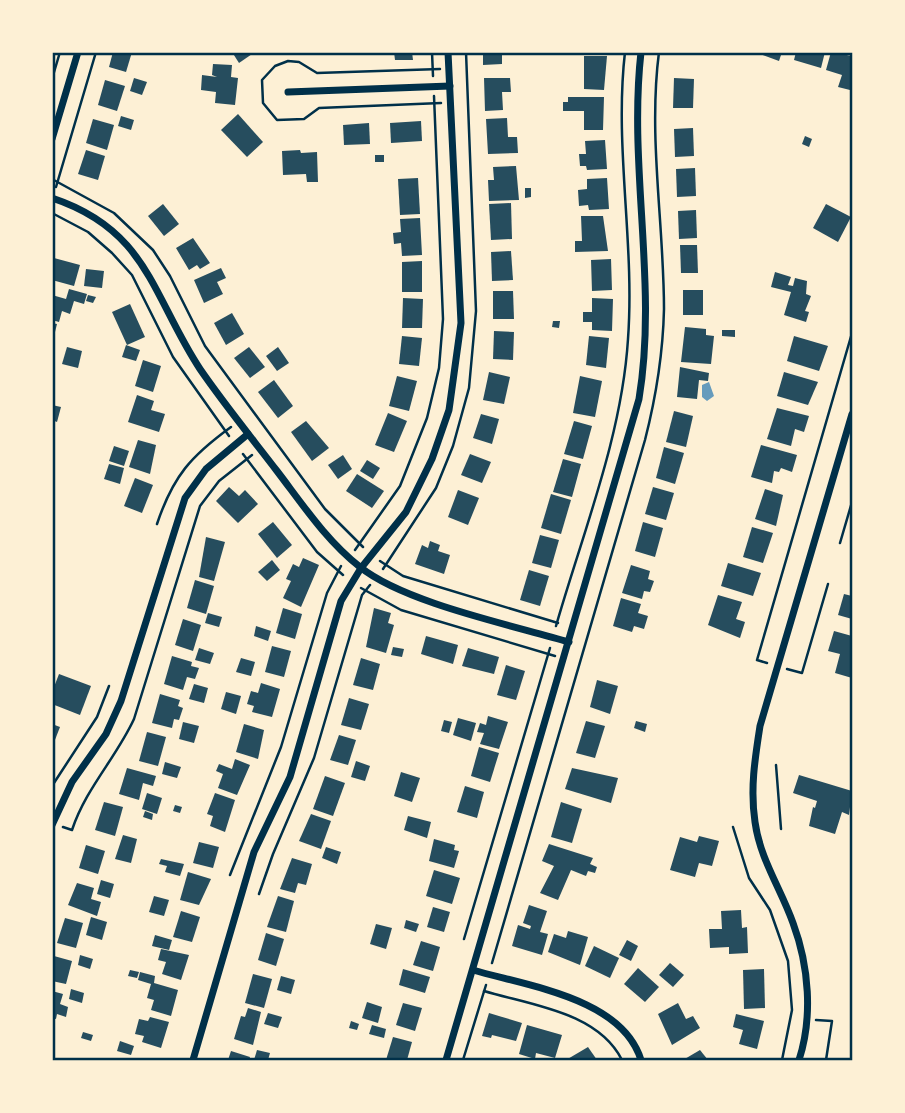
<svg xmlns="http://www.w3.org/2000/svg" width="905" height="1113" viewBox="0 0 905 1113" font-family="Arial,sans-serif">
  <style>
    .water { fill: #669bbc }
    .building { fill: #264d5e }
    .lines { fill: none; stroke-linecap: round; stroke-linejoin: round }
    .path { stroke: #003049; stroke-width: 2.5 }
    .minor { stroke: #003049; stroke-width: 7 }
    .neatline { fill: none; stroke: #003049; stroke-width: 2.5 }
  </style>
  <rect width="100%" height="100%" fill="#fdf0d5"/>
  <path class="water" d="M709 382 714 396 707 401 702 397V385Z"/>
  <g class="building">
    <path d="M113 52H132L126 72 109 67Z"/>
    <path d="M232 52H255L239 63Z"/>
    <path d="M394 52H412L413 60H395Z"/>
    <path d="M483 52H502V64L483 65Z"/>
    <path d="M755 52H782L779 61Z"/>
    <path d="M796 52H825L821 68 794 60Z"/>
    <path d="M831 52 852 56 850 90 838 87 842 75 826 70Z"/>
    <path d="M584 56H607L604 90 584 89Z"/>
    <path d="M213 64 232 65 231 77 238 78 235 105 215 103 216 92 201 90 202 75 217 77 212 75Z"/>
    <path d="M134 78 147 82 142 95 130 91Z"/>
    <path d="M484 78H510L511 92H502L503 110 485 111Z"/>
    <path d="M674 78 694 79 693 108H673Z"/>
    <path d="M105 80 125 86 117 111 98 105Z"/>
    <path d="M568 97H604L603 130H584V111H563V102H568Z"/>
    <path d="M238 114 263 142 247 157 221 130Z"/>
    <path d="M121 116 134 120 131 130 118 126Z"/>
    <path d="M507 118 508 137H517L518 153 488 154 486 119Z"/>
    <path d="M93 119 114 125 107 150 86 143Z"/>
    <path d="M421 121 422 141 391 143 390 123Z"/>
    <path d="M369 123 370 144 344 145 343 125Z"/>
    <path d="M693 128 694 156 675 157 674 129Z"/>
    <path d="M805 136 812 139 809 147 802 144Z"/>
    <path d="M605 140 607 169 587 170 586 166H580L579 154H586L585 141Z"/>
    <path d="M86 150 105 156 98 180 78 174Z"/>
    <path d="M300 150 301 153 317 152 318 182H307L306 174 283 175 282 151Z"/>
    <rect x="375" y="155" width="9" height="7"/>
    <path d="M516 166 519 200 489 201 488 180H494L493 167Z"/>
    <path d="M695 168 696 196 677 197 676 169Z"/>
    <path d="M418 178 420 214 400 215 398 179Z"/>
    <path d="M607 178 609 209 589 210 588 205 579 206 578 190 587 189V179Z"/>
    <path d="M525 188H531V197L525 198Z"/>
    <path d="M511 203 512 239 491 240 489 204Z"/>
    <path d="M163 204 179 224 164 236 148 216Z"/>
    <path d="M826 204 851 217 838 242 813 228Z"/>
    <path d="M696 210 697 238 679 239 678 211Z"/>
    <path d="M581 216H603L608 251 575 252V241H582Z"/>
    <path d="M420 218 422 255 402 256 401 243 394 244 393 233 401 232 400 219Z"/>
    <path d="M193 238 210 263 200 269 197 265 189 270 176 248Z"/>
    <path d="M680 245H697L698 273H681Z"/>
    <path d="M511 251 513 280 492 281 491 252Z"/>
    <path d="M54 258 80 265 74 286 52 280Z"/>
    <path d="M611 259 612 290 592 291 591 260Z"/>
    <path d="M422 261V292H402V262Z"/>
    <path d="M221 268 226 278 217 282 223 294 204 303 194 280Z"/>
    <path d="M86 269 104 271 102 288 84 286Z"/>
    <path d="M775 272 791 277 788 285 793 286 795 278 807 281 806 294 811 296 805 311 809 312 806 322 784 315 791 292 771 287Z"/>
    <path d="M69 289 87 294 84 304 74 301 70 314 62 311 59 322 52 320V295L66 299Z"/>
    <rect x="683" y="290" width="20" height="25"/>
    <path d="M493 291H513L514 319H493Z"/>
    <path d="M88 295 96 297 93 303 86 301Z"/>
    <path d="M403 298 423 299 422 328H402Z"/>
    <path d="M592 298 613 299 612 331 592 330V322H583V312H592Z"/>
    <path d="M130 304 145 337 127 345 112 312Z"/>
    <path d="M232 313 244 334 226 345 214 323Z"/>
    <path d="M553 321H560L559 328 552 327Z"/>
    <path d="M52 323 57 324 53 340H52Z"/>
    <path d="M685 327 706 329V335L714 336 711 364 681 362Z"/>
    <path d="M722 330H735V337L722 336Z"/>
    <path d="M494 331 514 332 513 360 493 359Z"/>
    <path d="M402 336 422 338 419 366 399 364Z"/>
    <path d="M589 336 609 338 606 368 586 365Z"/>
    <path d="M794 336 828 346 819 371 787 361Z"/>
    <path d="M126 345 140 350 136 361 122 357Z"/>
    <path d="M67 347 82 351 78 368 62 364Z"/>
    <path d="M249 347 265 367 250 378 234 358Z"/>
    <path d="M278 347 289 363 277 371 266 356Z"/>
    <path d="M143 360 161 366 153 392 135 386Z"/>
    <path d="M680 367 709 373 708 381 699 380 697 399 677 397Z"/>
    <path d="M489 372 510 377 504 404 483 400Z"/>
    <path d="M784 372 818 382 808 405 777 396Z"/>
    <path d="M397 376 417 381 409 411 389 406Z"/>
    <path d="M580 376 602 381 595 417 573 413Z"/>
    <path d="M274 380 293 406 278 418 258 392Z"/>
    <path d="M137 395 154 401 151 410 165 414 159 432 128 422Z"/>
    <path d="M52 405 61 407 57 422 52 420Z"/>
    <path d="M777 408 809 416 804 432 795 429 791 446 767 439Z"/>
    <path d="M674 411 693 416 686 447 666 442Z"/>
    <path d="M388 413 407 421 394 452 375 445Z"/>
    <path d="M481 414 499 419 492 444 473 438Z"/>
    <path d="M306 421 329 448 312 461 291 432Z"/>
    <path d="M574 421 592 426 583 459 564 454Z"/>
    <path d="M138 440 156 445 150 474 129 467Z"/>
    <path d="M761 445 797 455 792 472 781 468 779 472 774 471 772 483 751 477Z"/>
    <path d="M114 446 129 451 124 466 109 461Z"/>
    <path d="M664 447 684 453 675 484 656 478Z"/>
    <path d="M470 454 491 462 482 483 461 475Z"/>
    <path d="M343 455 352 469 338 479 328 465Z"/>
    <path d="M563 459 581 464 572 497 553 492Z"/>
    <path d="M367 460 380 468 373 479 360 471Z"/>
    <path d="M109 464 124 468 120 484 104 479Z"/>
    <path d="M357 474 384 491 372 508 346 491Z"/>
    <path d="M135 478 153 485 142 513 124 506Z"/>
    <path d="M229 487 239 496 245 490 258 504 238 523 216 501Z"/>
    <path d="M653 487 674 493 666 520 645 514Z"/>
    <path d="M765 489 783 495 776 526 755 519Z"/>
    <path d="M458 490 479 498 468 525 448 517Z"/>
    <path d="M551 494 571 500 561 534 541 528Z"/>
    <path d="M273 522 292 545 277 558 258 534Z"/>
    <path d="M643 522 663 528 655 557 635 551Z"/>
    <path d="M752 527 773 533 763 563 743 557Z"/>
    <path d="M540 535 559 540 551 568 532 563Z"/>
    <path d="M206 537 225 542 214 581 199 577Z"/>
    <path d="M430 541 440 545 438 551 450 555 444 574 415 564 422 545 428 548Z"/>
    <path d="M303 558 319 565 301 607 283 598 291 581 286 579 293 564 299 567Z"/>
    <path d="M272 560 280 570 267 581 258 572Z"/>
    <path d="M728 563 761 573 753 596 721 586Z"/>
    <path d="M631 565 650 571 648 579 654 581 650 592 644 591 642 599 622 593Z"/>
    <path d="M529 570 549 576 540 606 520 600Z"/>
    <path d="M195 580 214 586 206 614 187 608Z"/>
    <path d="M844 594 852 596V619L838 615Z"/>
    <path d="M718 595 742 602 736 619 745 622 740 638 708 625Z"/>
    <path d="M621 598 641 604 638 613 648 616 644 629 634 626 632 632 613 626Z"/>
    <path d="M283 608 302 614 295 639 276 633Z"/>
    <path d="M374 608 391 613 388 623 394 625 386 653 366 647Z"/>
    <path d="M208 613 222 617 219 627 205 623Z"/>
    <path d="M183 619 201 625 193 651 175 645Z"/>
    <path d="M256 626 271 631 268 641 254 636Z"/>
    <path d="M834 631 852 636V678L835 673 840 654 828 651Z"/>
    <path d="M426 636 458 645 453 664 421 654Z"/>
    <path d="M272 646 291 651 284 677 265 672Z"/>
    <path d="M393 647 404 649 402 657 391 655Z"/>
    <path d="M199 648 214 653 210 664 195 660Z"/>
    <path d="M468 648 499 657 494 674 462 666Z"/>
    <path d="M172 656 192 662 191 666 199 668 195 679 187 677 183 690 164 684Z"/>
    <path d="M241 658 255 662 251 676 236 672Z"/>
    <path d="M361 658 380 664 373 690 353 685Z"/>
    <path d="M506 665 525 671 516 700 497 695Z"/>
    <path d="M59 674 91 686 80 715 52 704 54 687Z"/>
    <path d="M597 680 618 686 610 714 590 707Z"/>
    <path d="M261 683 280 689 272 717 252 712 254 706 247 704 251 691 258 693Z"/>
    <path d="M194 684 208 688 204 703 189 699Z"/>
    <path d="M226 692 241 696 236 714 221 709Z"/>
    <path d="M160 694 180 700 178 706 183 708 179 720 174 719 172 728 152 723Z"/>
    <path d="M349 698 369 704 361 730 341 725Z"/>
    <path d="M488 716 508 722 499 749 480 744 484 733 477 732 480 723 486 725Z"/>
    <path d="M458 718 476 723 471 741 453 735Z"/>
    <path d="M444 720 452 722 449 733 441 731Z"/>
    <path d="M586 721 605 726 595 758 576 753Z"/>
    <path d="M636 721 647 724 645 732 634 728Z"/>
    <path d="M183 722 199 726 194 743 179 739Z"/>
    <path d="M52 724 60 727 53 745H52Z"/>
    <path d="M244 724 264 730 258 759 236 752Z"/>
    <path d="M147 732 166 737 158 766 139 761Z"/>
    <path d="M339 735 356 740 348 765 330 760Z"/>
    <path d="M479 747 499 753 490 782 471 776Z"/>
    <path d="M235 759 250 765 237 795 218 788 223 774 216 771 219 764 232 769Z"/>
    <path d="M356 761 370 766 365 781 351 777Z"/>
    <path d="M165 762 181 767 177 778 162 774Z"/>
    <path d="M127 768 156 776 153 786 143 783 139 800 119 794Z"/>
    <path d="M572 768 618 778 611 803 565 789Z"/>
    <path d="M401 772 420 778 412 802 394 796Z"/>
    <path d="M799 775 852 791 849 815 842 812 835 834 809 826 813 807 815 808 817 801 793 793Z"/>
    <path d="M325 776 345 783 333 816 313 809Z"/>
    <path d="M465 786 484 792 477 818 457 812Z"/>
    <path d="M147 793 162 798 157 814 142 809Z"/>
    <path d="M215 793 235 800 225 832 210 826 213 816 207 814Z"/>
    <path d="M104 802 123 807 115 836 95 830Z"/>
    <path d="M561 802 582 809 572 843 551 837Z"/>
    <path d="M175 805 182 807 180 813 173 811Z"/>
    <path d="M145 811 153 814 152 820 143 817Z"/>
    <path d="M311 814 331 821 321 849 299 841Z"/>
    <path d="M408 816 431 822 427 838 404 830Z"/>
    <path d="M123 835 137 839 131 863 115 859Z"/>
    <path d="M699 836 719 841 712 866 699 863 695 877 670 870 680 837 697 842Z"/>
    <path d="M434 839 455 845 454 850 459 851 454 868 429 861Z"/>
    <path d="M199 842 219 847 213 868 193 863Z"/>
    <path d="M549 844 593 858 590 864 597 867 595 873 588 871 586 876 571 870 558 900 540 893 554 866 542 861Z"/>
    <path d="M86 845 105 851 98 874 79 868Z"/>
    <path d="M326 847 341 852 337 864 322 858Z"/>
    <path d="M292 858 312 864 306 885 298 883 295 893 280 889Z"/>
    <path d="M161 859 184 864 180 876 165 872 167 866 159 864Z"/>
    <path d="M434 870 460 878 452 904 426 896Z"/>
    <path d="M188 872 211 879 199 905 180 900Z"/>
    <path d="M101 880 114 884 110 898 97 894Z"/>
    <path d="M77 883 94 888 91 899 101 902 97 916 68 905Z"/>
    <path d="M154 896 169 900 164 916 149 912Z"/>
    <path d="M278 896 294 901 286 932 267 927Z"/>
    <path d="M529 905 547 911 540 932 548 934 542 955 512 946 518 925 530 929 531 926 523 923Z"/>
    <path d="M433 907 450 912 444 932 427 927Z"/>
    <path d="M741 910 742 928 747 927 748 953 729 954V947L710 948 709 929H722L721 911Z"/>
    <path d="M181 911 200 917 192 942 173 937Z"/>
    <path d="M91 917 107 922 102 940 86 935Z"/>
    <path d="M65 918 83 923 76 948 57 943Z"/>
    <path d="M406 920 419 924 416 932 404 928Z"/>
    <path d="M376 924 392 928 386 949 370 944Z"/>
    <path d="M568 931 588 937 580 965 548 952 554 934 566 938Z"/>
    <path d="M266 933 284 939 276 966 258 960Z"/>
    <path d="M155 935 172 940 169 950 152 946Z"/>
    <path d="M627 940 638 946 631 961 619 955Z"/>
    <path d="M421 941 440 947 433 971 413 965Z"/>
    <path d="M594 946 619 958 610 978 585 966Z"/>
    <path d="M161 949 189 955 181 980 162 974 166 962 158 960Z"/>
    <path d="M80 955 93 959 90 969 78 965Z"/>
    <path d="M54 956 72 961 66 984 52 981Z"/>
    <path d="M670 963 684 975 673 987 659 975Z"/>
    <path d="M638 968 659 987 645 1002 624 984Z"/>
    <path d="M403 969 430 977 425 993 399 985Z"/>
    <path d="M764 969 765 1008 744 1009 743 970Z"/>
    <path d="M130 970 139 972 137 978 128 976Z"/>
    <path d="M140 972 155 976 154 983 178 990 171 1016 151 1010 154 1000 147 998 151 984 138 980Z"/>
    <path d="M253 974 272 979 264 1008 245 1003Z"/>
    <path d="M281 976 295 980 291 994 277 990Z"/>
    <path d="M71 989 84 993 82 1003 69 999Z"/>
    <path d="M52 991 63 994 60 1004 68 1007 66 1017 57 1014 56 1019 52 1018Z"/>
    <path d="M367 1002 382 1007 378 1023 362 1018Z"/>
    <path d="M403 1003 422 1008 415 1031 396 1025Z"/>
    <path d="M678 1003 686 1019 693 1016 700 1028 672 1045 658 1014Z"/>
    <path d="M248 1008 261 1012 253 1045 234 1039 241 1016 245 1017Z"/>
    <path d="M268 1013 282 1017 278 1028 264 1024Z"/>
    <path d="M489 1013 522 1023 516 1041 492 1035 491 1038 482 1036Z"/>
    <path d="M736 1014 764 1021 757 1049 739 1044 743 1030 733 1027Z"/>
    <path d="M150 1017 169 1022 161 1048 142 1042 144 1036 135 1034 139 1019 148 1021Z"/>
    <path d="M351 1021 359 1024 357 1030 349 1028Z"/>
    <path d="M372 1025 386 1029 384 1038 369 1034Z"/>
    <path d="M527 1025 562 1035 555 1058 536 1053 535 1059 519 1054Z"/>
    <path d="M83 1032 93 1035 91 1041 81 1038Z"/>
    <path d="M393 1037 412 1042 407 1060H386Z"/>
    <path d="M120 1041 134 1046 131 1055 117 1051Z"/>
    <path d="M588 1047 597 1060H566Z"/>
    <path d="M257 1050 270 1053 268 1060H254Z"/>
    <path d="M700 1050 708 1060H683Z"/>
    <path d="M231 1051 250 1057 249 1060H228Z"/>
  </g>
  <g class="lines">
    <g class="path">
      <path d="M432 52 433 76"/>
      <path d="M440 69 317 73 299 62 288 61 275 66 262 80 263 103 277 120 304 119 319 108 441 103"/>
      <path d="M52 79 60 52"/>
      <path d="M52 179 114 213 153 250 170 276 205 346 325 509 363 547"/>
      <path d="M56 187 96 52"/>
      <path d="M52 213 88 232 112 253 132 275 173 357 229 436"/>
      <path d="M243 454 317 552 343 575"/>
      <path d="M157 524C173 476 191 456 231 427"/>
      <path d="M840 543 852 502"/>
      <path d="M355 550 400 486 427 418 439 368 443 319 434 96"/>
      <path d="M380 561 403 576 558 623"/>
      <path d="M383 569 436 488 453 446 469 388 476 311 466 52"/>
      <path d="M361 588 401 610 555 656"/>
      <path d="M556 626C583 532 622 436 628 339 635 243 614 147 625 52"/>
      <path d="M767 663 757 660 852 333"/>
      <path d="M787 669 802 673 828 584"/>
      <path d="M776 765 781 829"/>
      <path d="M52 786 97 717 109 686"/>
      <path d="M63 827 72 830C86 788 116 758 134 719L200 506 219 481 252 455"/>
      <path d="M733 827 749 878 770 910 788 961 792 1010 782 1060"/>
      <path d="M230 875 281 747 327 593 341 566"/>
      <path d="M259 894 273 854 314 758 362 595 370 585"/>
      <path d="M464 939 550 648"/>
      <path d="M492 963 645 440C656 397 663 353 664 309 664 224 648 137 659 52"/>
      <path d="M484 991C531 1005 598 1012 622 1060"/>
      <path d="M816 1020 832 1021 826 1060"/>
      <path d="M463 1060 486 985"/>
    </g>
    <g class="minor">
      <path d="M288 92 450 86"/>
      <path d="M52 139 78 52"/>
      <path d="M52 198C148 230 152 296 200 369 224 404 251 437 277 471 303 505 326 540 360 567 405 603 512 625 569 642"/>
      <path d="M52 825 72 782 106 734 121 701 185 498 206 469 248 434"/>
      <path d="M473 970C527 986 622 998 641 1060"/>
      <path d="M193 1060 254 852 290 777 341 601 361 568 406 512 432 459 449 410 461 323 448 52"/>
      <path d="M446 1060 639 399C658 284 628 168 641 52"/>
      <path d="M799 1060C813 1017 809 966 793 923 781 889 760 859 755 822 750 789 755 758 760 726L852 414"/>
    </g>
  </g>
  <rect width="905" height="1113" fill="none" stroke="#fdf0d5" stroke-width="108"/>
  <rect x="54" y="54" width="797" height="1005" class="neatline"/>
</svg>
